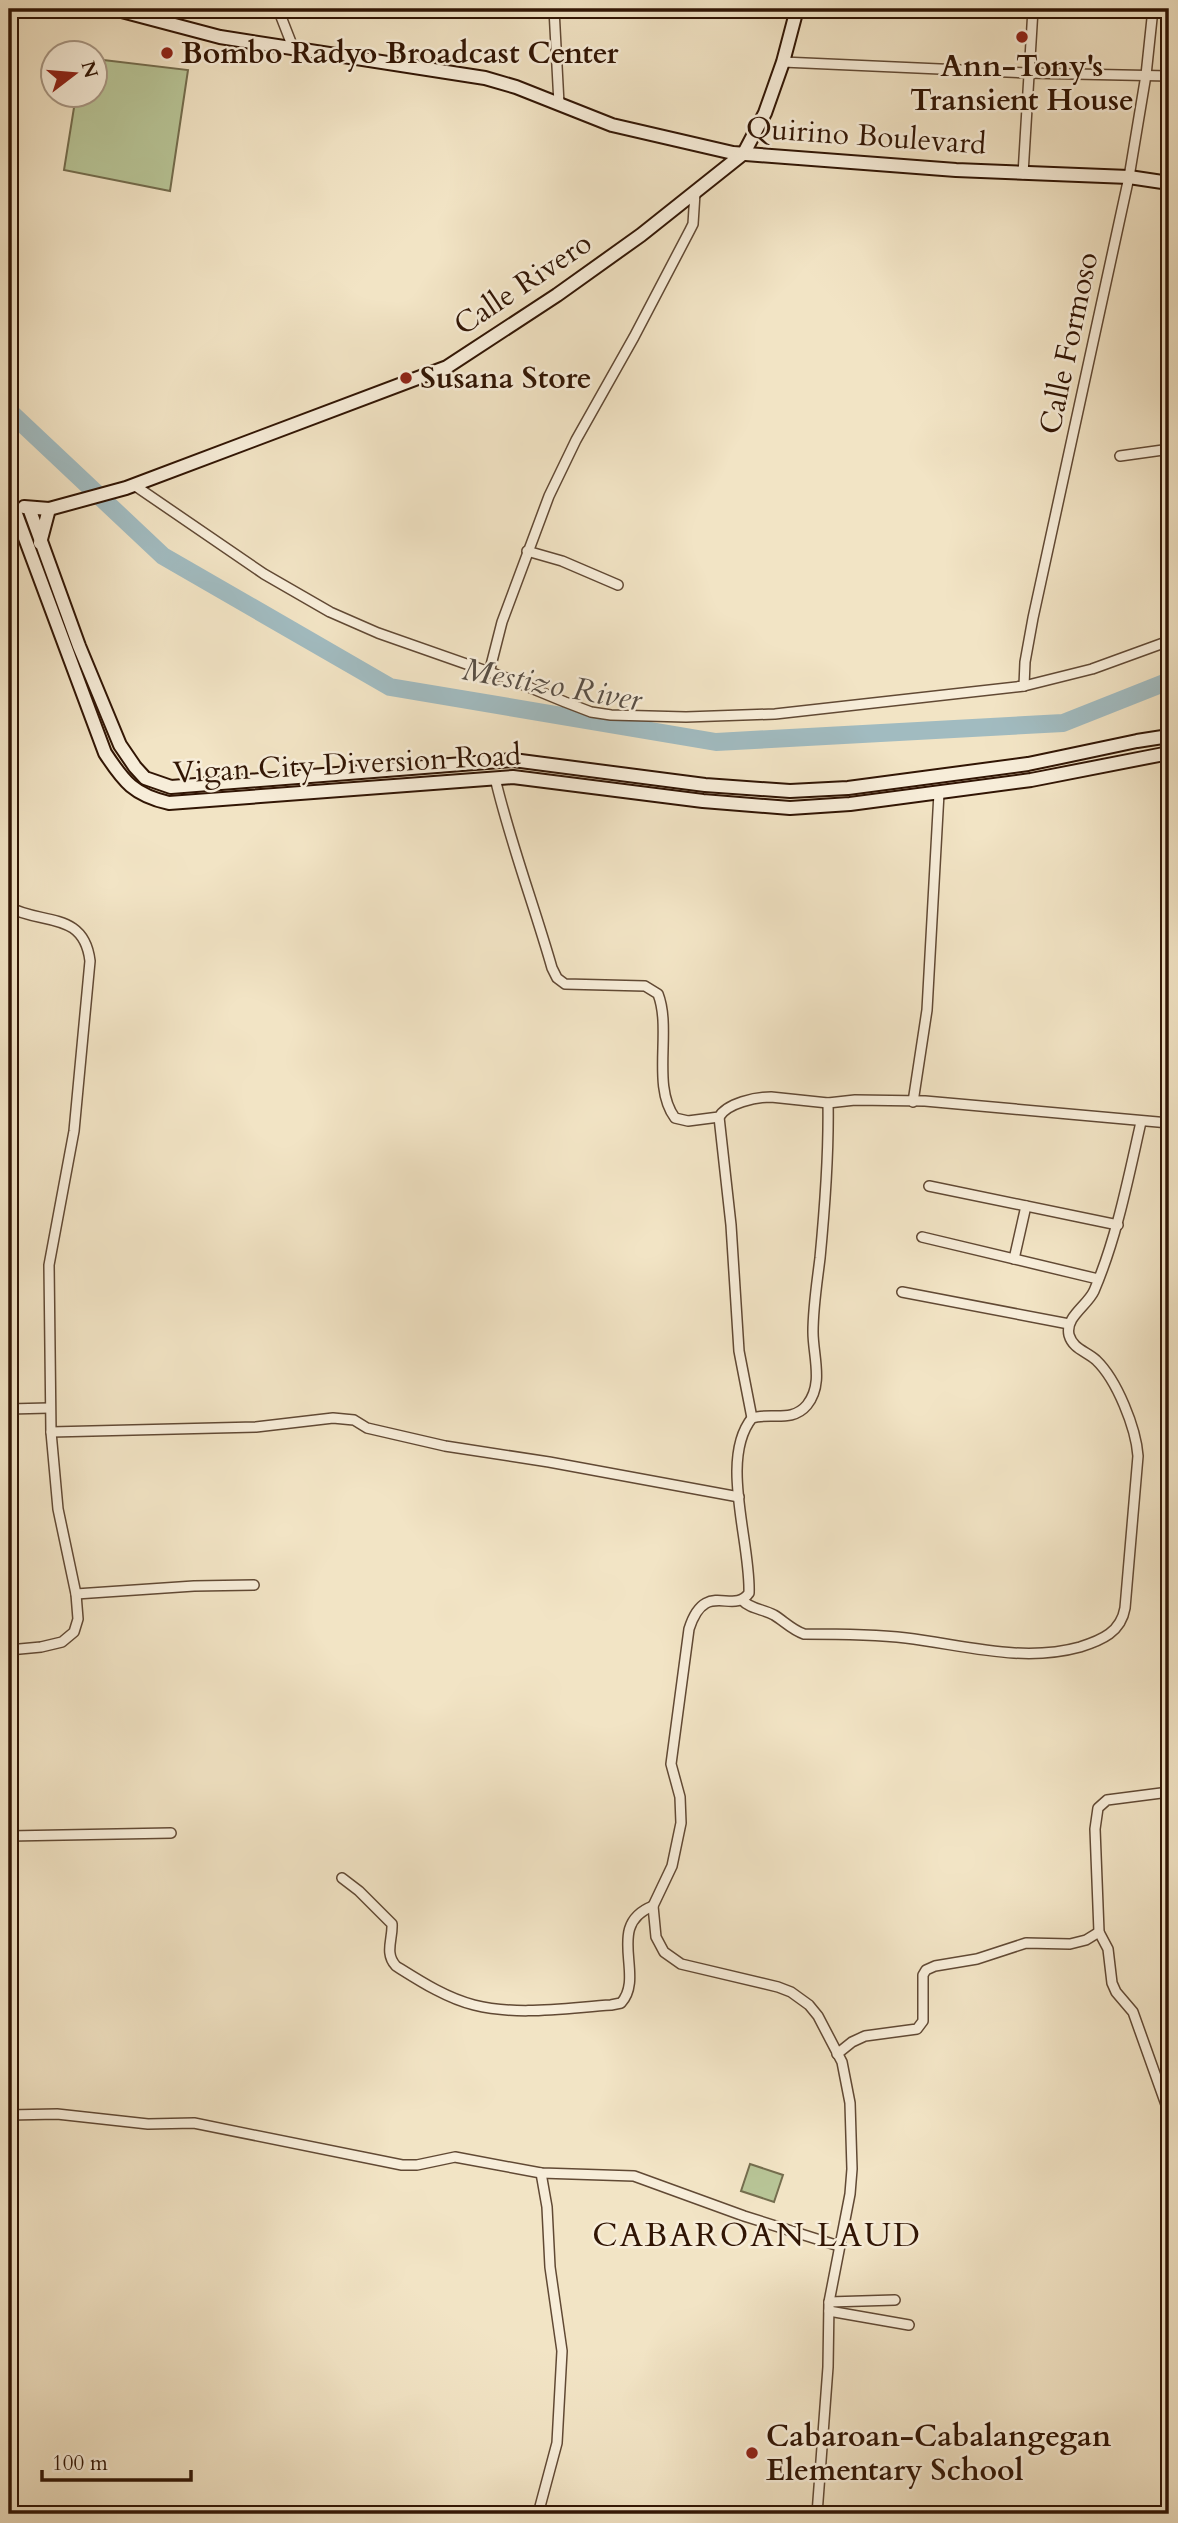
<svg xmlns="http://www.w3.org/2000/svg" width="1178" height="2523" viewBox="0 0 1178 2523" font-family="Cardo,serif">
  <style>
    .green { fill: #b8c597; stroke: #746d4e; stroke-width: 2 }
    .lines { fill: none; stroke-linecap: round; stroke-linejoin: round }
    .river { stroke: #a1bbc0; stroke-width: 18 }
    .street-casing { stroke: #614934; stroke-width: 12 }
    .secondary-casing { stroke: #311504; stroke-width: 16 }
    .street { stroke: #f7edd9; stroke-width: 9 }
    .secondary { stroke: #f7edd9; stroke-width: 12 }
    .poi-dot { fill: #8f2418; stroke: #f7edd9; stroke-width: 2.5 }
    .labels { text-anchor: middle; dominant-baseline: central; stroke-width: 5; stroke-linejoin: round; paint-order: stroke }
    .poi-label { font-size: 30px; font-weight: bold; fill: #311504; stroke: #f7edd9; text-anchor: start }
    .street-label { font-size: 30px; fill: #311504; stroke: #f7edd9 }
    .water-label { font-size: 32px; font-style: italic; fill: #584f46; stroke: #f7edd9 }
    .quarter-label { font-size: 33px; letter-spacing: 2px; fill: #311504; stroke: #f7edd9 }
  </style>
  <rect width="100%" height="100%" fill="#f2e4c5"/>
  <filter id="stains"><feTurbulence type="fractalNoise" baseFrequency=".00286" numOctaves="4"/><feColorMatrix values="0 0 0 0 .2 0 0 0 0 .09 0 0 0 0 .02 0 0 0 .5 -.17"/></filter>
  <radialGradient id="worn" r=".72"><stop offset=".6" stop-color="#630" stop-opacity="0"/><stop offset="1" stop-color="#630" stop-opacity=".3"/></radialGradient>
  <g class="green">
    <path d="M95 59 188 70 170 191 64 170 76 95 94 94Z"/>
    <path d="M750 2164 783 2175 774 2202 741 2191Z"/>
  </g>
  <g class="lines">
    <path class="river" d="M9 411 163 556 390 687 716 742 1063 723 1169 681"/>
    <g class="street-casing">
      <g id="street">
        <path d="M278 9 294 50"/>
        <path d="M554 9 559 104"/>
        <path d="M783 62 1028 73 1169 76"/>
        <path d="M1023 174 1033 9"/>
        <path d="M1120 456 1163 450 1169 452"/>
        <path d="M134 485 264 574 330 612 378 633 509 679 565 702 591 712 611 715 686 717 775 714 1024 686 1092 669 1169 641"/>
        <path d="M527 551 562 561 618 585"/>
        <path d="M489 673 502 622 549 496 576 440 634 337 690 230 693 224 695 193"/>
        <path d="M1024 686 1025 662 1033 618 1129 177 1146 75 1153 9"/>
        <path d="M495 778C510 842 534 905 552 968L557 978 565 984 645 986 658 994C672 1030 651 1086 675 1118L688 1121 719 1117C727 1103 756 1097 771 1097L828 1103 855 1100 925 1101 1169 1123"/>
        <path d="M9 907C40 925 84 910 90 961L74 1131 49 1265 51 1432 58 1509 76 1594 78 1619 74 1632 62 1642 41 1647 9 1650"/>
        <path d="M913 1102 927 1010 939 793"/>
        <path d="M719 1117 731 1225 739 1351 752 1418"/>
        <path d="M929 1186 1118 1225"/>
        <path d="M922 1237 1098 1279"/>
        <path d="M1014 1259 1026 1206"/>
        <path d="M902 1292 1069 1324"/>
        <path d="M9 1409 49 1408"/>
        <path d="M51 1432 256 1427 333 1418 354 1420 367 1428 445 1446 549 1462 739 1497"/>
        <path d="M76 1594 194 1586 254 1585"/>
        <path d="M742 1600C750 1609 763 1609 774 1615 784 1621 792 1630 804 1634 838 1634 872 1634 906 1638 964 1645 1022 1663 1080 1647 1102 1640 1121 1632 1125 1608L1138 1456C1136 1428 1117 1380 1096 1360 1086 1351 1073 1349 1069 1335 1065 1317 1087 1306 1094 1291 1117 1237 1128 1179 1141 1122"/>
        <path d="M1169 1792 1107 1800 1098 1808 1095 1829 1099 1932 1108 1949 1112 1983 1116 1992 1133 2012 1169 2113"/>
        <path d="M9 1836 171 1833"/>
        <path d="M342 1878 359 1891 392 1924C393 1939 384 1953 396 1966 420 1981 446 1998 474 2005 518 2016 566 2008 611 2005L621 2003C646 1976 604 1925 653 1906"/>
        <path d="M837 2054 852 2042 865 2036 917 2029 923 2021V1975L926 1970 935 1966 977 1959 1026 1943 1070 1944 1086 1940 1099 1932"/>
        <path d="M9 2115 57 2114 148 2124 194 2123 402 2165H417L455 2157 541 2173 634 2176 744 2216 839 2246"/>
        <path d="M829 2302 895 2300"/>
        <path d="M829 2311 909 2325"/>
        <path d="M538 2514 557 2443 562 2351 550 2267 547 2207 541 2173"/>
        <path d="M817 2514 828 2367 829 2302 850 2194 852 2169 850 2103 842 2062 818 2016 809 2005 791 1992 778 1987 681 1964 664 1952 656 1937 653 1906 672 1866 681 1823 680 1797 671 1764 689 1629C705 1578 733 1616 749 1593 751 1543 719 1459 752 1418 771 1412 792 1423 807 1405 824 1384 813 1356 813 1332 813 1307 817 1283 820 1258 825 1206 829 1155 828 1103"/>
      </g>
    </g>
    <g class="secondary-casing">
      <g id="secondary">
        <path d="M114 9 220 37 485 78 516 87 612 125 733 153 956 170 1129 177 1169 183"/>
        <path d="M13 506 105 753C124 782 134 795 169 803L513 777 703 801 790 808 850 804 1031 780 1169 753"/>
        <path d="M24 507 49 509 126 488 447 367 557 295 641 235 744 153 765 113 783 62 797 9"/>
        <path d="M29 508 79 646 120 745 135 767 145 778 171 787 513 760 705 785 790 791 848 788 1028 764 1137 741 1169 736"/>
        <path d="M40 543 49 509"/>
      </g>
    </g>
    <use href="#street" class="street"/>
    <use href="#secondary" class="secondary"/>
  </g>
  <g class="poi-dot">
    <circle cx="1022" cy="37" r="7"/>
    <circle cx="167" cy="53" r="7"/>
    <circle cx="406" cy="378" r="7"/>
    <circle cx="752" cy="2453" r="7"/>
  </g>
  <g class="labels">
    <g class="poi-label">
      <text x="181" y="53">Bombo Radyo Broadcast Center</text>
      <text x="1022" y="66" text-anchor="middle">Ann-Tony's<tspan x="1022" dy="34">Transient House</tspan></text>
      <text x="420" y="378">Susana Store</text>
      <text x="766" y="2436">Cabaroan-Cabalangegan<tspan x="766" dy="34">Elementary School</tspan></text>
    </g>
    <g class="street-label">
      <text transform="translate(866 136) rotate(4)">Quirino Boulevard</text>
      <text transform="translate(523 284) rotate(-34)">Calle Rivero</text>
      <text transform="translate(1069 343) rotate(-78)">Calle Formoso</text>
      <text transform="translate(347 764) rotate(-3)">Vigan City Diversion Road</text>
    </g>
    <g class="water-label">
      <text transform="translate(552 685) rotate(10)">Mestizo River</text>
    </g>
    <g class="quarter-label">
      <text x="757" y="2235">CABAROAN LAUD</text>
    </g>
  </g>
  <rect width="1178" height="2523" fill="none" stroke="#f2e4c5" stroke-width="35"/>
  <rect x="10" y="10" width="1157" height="2502" fill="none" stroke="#311504" stroke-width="3.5"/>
  <rect x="18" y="18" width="1143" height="2488" fill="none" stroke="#311504" stroke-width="2"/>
  <g transform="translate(74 74) rotate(74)"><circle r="33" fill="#f7edd9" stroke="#a89784" stroke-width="2"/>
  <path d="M0-5L12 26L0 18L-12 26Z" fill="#8f2418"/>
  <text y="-10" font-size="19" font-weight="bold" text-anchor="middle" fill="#311504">N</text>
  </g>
  <path d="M42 2470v10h149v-10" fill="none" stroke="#311504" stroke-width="3.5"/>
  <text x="52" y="2470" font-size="21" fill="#311504" stroke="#f7edd9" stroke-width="5" paint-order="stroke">100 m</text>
  <rect width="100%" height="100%" filter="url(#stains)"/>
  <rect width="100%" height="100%" fill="url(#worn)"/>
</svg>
